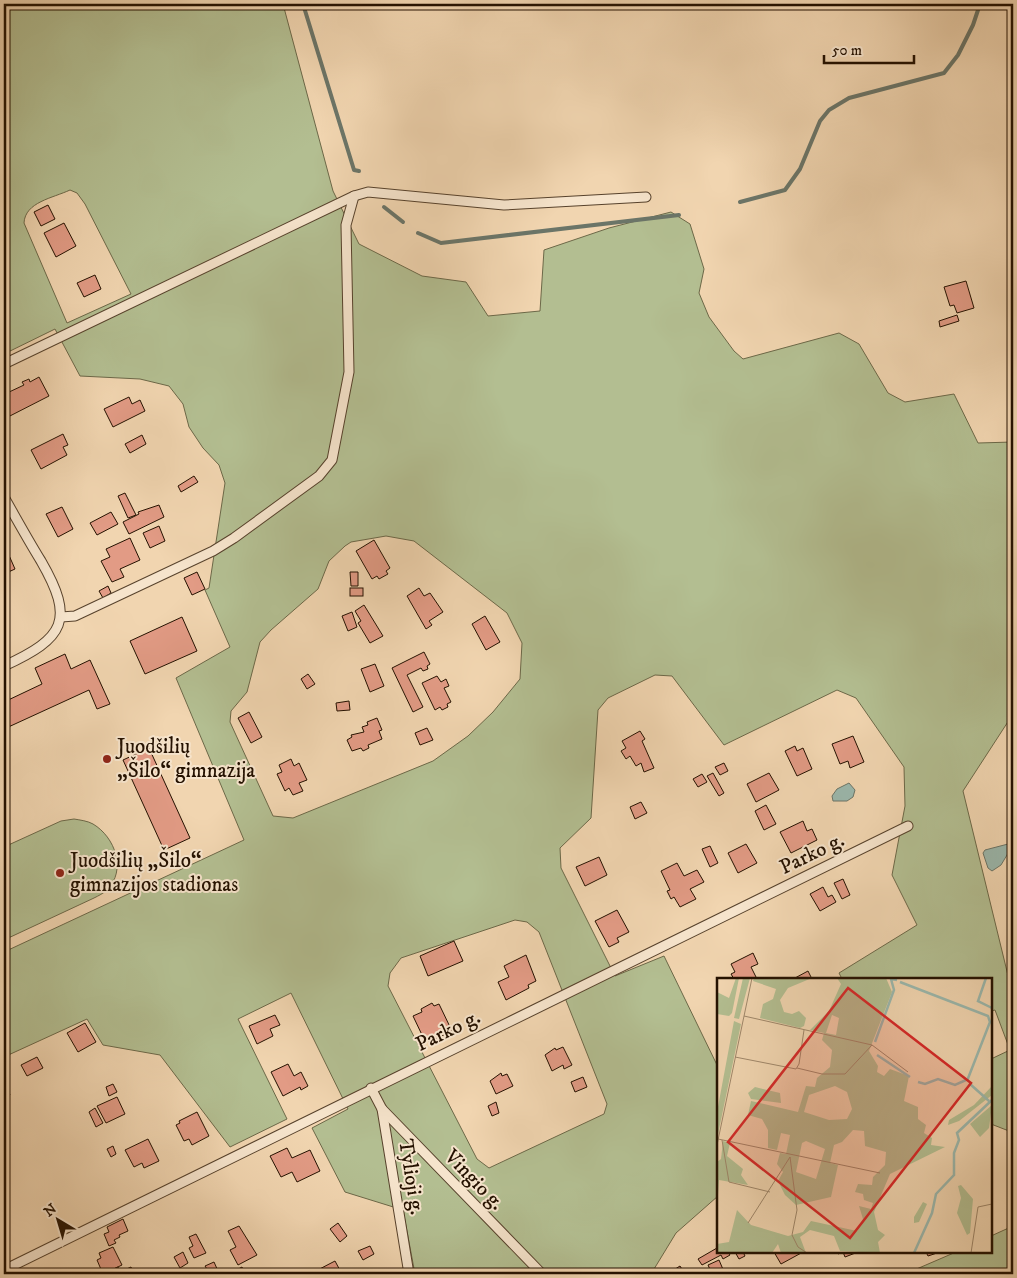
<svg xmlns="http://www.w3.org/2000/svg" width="1017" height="1278" viewBox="0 0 1017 1278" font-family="'IM FELL DW Pica',serif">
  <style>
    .green { fill: #b3be91; stroke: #6c6848; fill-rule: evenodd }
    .water { fill: #9bb8ad; stroke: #6b7568 }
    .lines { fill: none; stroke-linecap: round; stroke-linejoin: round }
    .stream { stroke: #6b7568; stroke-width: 4 }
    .building { fill: #e29b85; stroke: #241100 }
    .minor-casing { stroke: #57422c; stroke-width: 11 }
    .minor { stroke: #f6e4cc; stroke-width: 9 }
    .poi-dot { fill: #8f2418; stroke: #f6e4cc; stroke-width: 2 }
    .labels { text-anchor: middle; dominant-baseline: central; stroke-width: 4; stroke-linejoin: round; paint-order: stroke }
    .poi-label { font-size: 21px; fill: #241100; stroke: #f6e4cc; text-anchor: start }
    .street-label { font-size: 21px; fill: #241100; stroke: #f6e4cc }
    .inset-river { fill: none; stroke: #9bb8ad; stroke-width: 2.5 }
    .inset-road { fill: none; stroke: #9f876a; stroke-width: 1 }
    .view { fill: #d62828; fill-opacity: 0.15; stroke: #d62828; stroke-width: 2.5 }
    .inset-edge { fill: none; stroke: #241100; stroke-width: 2.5 }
  </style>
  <rect width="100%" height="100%" fill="#f1d5b0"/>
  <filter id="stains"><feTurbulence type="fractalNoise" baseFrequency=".004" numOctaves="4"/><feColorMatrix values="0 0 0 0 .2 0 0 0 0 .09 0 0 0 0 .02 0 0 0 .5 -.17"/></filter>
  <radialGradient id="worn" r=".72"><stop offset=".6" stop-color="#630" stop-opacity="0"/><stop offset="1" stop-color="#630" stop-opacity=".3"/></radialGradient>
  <!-- green -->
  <g class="green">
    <path d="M4,4H283L333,191L359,244L422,276L466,282L488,316L540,311L544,250L609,228L671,212L690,224L704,269L699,293L709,317L734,351L743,359L839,333L859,344L888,393L905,402L954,394L978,443L1013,442V714L963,791L1013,996V1154L1009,1131L991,1124V1059L1010,1050L995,1010L991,1011V979H842L839,973L917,925L892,875L905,806L904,767L856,698L837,690L724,745L672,676L655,675L608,698L598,710L591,818L560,848L561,868L615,976L664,956L718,1067V1196L676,1233L651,1274H415L403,1210L345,1192L312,1128L348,1109L291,993L238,1019L287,1119L230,1147L160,1055L103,1045L87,1019L4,1057V952L244,840L176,678L230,647L205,590L209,588L225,483L219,465L203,448L189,427L183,404L169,386L140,379L80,376L55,329L4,354ZM70,190L77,193L85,204L131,294L67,323L24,223C25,202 53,198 70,190ZM386,536L414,541L507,613L522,643L520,679L493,712L468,736L433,761L293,818L273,816L230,722L231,711L247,692L260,642L271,630L318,589L329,561L345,546L351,542ZM515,920L527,922L539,932L607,1104L604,1114L489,1168L477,1159L388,986L390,973L401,958Z"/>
    <path d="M74,819C80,820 88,821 93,824C115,837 127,870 107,890C104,893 98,896 94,898L4,940V847L61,821Z"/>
    <polygon points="1013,1226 1013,1274 905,1274 956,1252 991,1252 991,1236"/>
  </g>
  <!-- water -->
  <g class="water">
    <polygon points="849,783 855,790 853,797 847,801 833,801 832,796 837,789"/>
    <polygon points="1008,844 1010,850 1001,865 992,871 988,868 983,853 985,850"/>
  </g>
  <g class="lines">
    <!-- stream -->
    <g class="stream">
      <polyline points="303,4 354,170 359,171"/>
      <polyline points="740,202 785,190 800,169 820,121 829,110 849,98 944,73 958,55 973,25 980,4"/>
      <polyline points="384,207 403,222"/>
      <polyline points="418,233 441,243 679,215"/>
    </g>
  </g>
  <!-- building -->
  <g class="building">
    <polygon points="48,205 55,219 41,226 34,212"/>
    <polygon points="64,223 76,246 56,257 44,233"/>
    <polygon points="95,275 101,289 84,297 77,283"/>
    <polygon points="966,281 974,308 957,313 954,305 950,306 944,287"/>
    <polygon points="957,315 959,321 940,327 939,321"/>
    <polygon points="39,377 49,396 4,419 4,391 7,393 24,385 22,382 29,379 30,382"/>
    <polygon points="129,397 132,404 140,400 145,411 113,427 104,409"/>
    <polygon points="63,434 68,445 63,447 67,455 41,469 31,450"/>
    <polygon points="142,435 146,444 130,453 125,444"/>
    <polygon points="194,476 198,482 181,492 178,486"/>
    <polygon points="125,493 136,515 128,518 118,496"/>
    <polygon points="159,505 164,517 129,534 123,522 139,514 138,512"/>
    <polygon points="62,507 73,529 58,537 46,514"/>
    <polygon points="111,512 118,524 97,535 90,523"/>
    <polygon points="159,526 165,541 150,548 143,533"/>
    <polygon points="130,538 140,560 120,569 124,577 112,582 101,561 110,557 106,549"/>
    <polygon points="374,540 390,568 386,571 388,574 379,579 377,576 372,579 356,551"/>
    <polygon points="4,544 15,569 4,574"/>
    <polygon points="197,572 205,589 192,595 184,578"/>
    <polygon points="350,572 358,572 358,586 351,586"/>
    <polygon points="108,586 111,593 103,598 99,591"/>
    <rect x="350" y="588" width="13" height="8"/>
    <polygon points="419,588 424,596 430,593 443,612 429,621 432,625 426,629 407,596"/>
    <polygon points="364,605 383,636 370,643 358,623 361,621 355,611"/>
    <polygon points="352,612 357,627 348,631 342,616"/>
    <polygon points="485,616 500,642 486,650 472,624"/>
    <polygon points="182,617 197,651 145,674 130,641"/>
    <polygon points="424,652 430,664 427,666 428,669 423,671 421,668 407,675 423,707 413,712 392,668"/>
    <polygon points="65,654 71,669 90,660 110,704 97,709 89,690 4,729 4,702 42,684 35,668"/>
    <polygon points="375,664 384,686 370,692 361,669"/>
    <polygon points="308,674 315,684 307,689 301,679"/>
    <polygon points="437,676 441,682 446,679 449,686 444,688 451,702 447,704 448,707 442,710 440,707 435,710 422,683"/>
    <polygon points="349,701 350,710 337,711 336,703"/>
    <polygon points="249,712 262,737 251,743 238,718"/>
    <polygon points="377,718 382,730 379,731 382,739 368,745 369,748 363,751 361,748 352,751 347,740 352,737 351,735 364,732 362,727 368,725 367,722"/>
    <polygon points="427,728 433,740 420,745 415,733"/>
    <polygon points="640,731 645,739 642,741 654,768 644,772 641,763 636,766 630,756 626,759 621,751 626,748 622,741"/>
    <polygon points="853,736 864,762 850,768 848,761 840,764 832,744"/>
    <polygon points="795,746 797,751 803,748 812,769 797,776 785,751"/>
    <polygon points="149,748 190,838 164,850 123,760"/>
    <polygon points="291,759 294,766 299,763 307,780 299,783 303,791 293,795 289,788 285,791 277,774 282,772 279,765"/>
    <polygon points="724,763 728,771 720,775 715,767"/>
    <polygon points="713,773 724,793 719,796 707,776"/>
    <polygon points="769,773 779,790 756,802 747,784"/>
    <polygon points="702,774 707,782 698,787 693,779"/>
    <polygon points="641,802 647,813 635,819 630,807"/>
    <polygon points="766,805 776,824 764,830 755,811"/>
    <polygon points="803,821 807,831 812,829 817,840 791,853 780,832"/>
    <polygon points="746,844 757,863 738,873 728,853"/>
    <polygon points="710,846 718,863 710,867 702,849"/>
    <polygon points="599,857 607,875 585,886 576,867"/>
    <polygon points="677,863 684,876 697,870 704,882 690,889 696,899 680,907 674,897 671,899 667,891 670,890 661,871"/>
    <polygon points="843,879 850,895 842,899 834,883"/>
    <polygon points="823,887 828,897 832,895 836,902 820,911 810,894"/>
    <polygon points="617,910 629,932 617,938 619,942 609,947 595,921"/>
    <polygon points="454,941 463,961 428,976 420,956"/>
    <polygon points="753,953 758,964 751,967 757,979 734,979 731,974 735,972 731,964"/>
    <polygon points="526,955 536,981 528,985 529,988 506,1000 498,982 509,977 504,966"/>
    <polygon points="808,971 812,979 795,979 795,978"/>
    <polygon points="432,1003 434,1006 439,1004 452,1031 429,1042 426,1035 423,1037 413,1016 422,1012 421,1009"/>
    <polygon points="275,1015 280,1025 270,1029 273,1036 257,1044 249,1026"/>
    <polygon points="85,1023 96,1042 78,1052 67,1033"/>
    <polygon points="563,1047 572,1065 564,1069 563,1065 552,1071 545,1055 555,1048 556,1050"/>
    <polygon points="37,1057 43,1068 27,1076 21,1065"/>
    <polygon points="288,1064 294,1076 301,1072 308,1086 301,1090 300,1087 283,1096 271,1072"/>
    <polygon points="501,1073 502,1076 507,1074 513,1086 496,1094 490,1081"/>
    <polygon points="583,1077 587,1087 575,1092 571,1082"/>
    <polygon points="4,1083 10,1095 4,1098"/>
    <polygon points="113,1084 117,1092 109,1096 106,1087"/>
    <polygon points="117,1097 125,1114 106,1123 97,1106"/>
    <polygon points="496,1102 499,1113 492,1116 488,1106"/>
    <polygon points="95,1108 103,1123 96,1127 89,1112"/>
    <polygon points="197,1112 209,1136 192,1145 189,1139 184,1141 176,1125 180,1123 179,1121"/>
    <polygon points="148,1139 159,1161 144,1168 142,1163 134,1167 125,1150"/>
    <polygon points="113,1146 116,1154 111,1157 107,1149"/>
    <polygon points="287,1148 292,1158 310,1150 320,1171 297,1182 292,1172 281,1177 270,1156"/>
    <polygon points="123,1219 128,1231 119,1235 120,1237 114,1240 116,1243 109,1246 104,1234 109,1232 107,1227"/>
    <polygon points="338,1223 347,1236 340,1242 330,1229"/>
    <polygon points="239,1226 257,1255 238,1265 230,1250 236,1247 228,1231"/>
    <polygon points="196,1234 206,1253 194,1258 189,1248 193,1246 189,1237"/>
    <polygon points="370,1246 374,1254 363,1260 358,1251"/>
    <polygon points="113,1247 122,1265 103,1274 97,1260 101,1258 99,1253"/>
    <polygon points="717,1248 718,1252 728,1252 730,1255 723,1259 721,1255 702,1265 698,1259"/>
    <polygon points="183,1252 188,1263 180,1268 174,1257"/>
    <polygon points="735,1252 743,1252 745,1256 739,1259"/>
    <polygon points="774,1252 803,1252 781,1264"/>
    <polygon points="837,1252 858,1252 845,1257 843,1252 838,1254"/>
    <polygon points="926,1252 940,1252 928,1256"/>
    <polygon points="719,1260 725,1274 712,1274 708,1265"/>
    <polygon points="335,1261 342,1274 310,1274"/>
    <polygon points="214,1262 218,1271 210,1274 205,1266"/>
    <polygon points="680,1266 685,1274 674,1274 672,1271"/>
    <polygon points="118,1267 120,1272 131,1267 134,1274 103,1274"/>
    <polygon points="242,1267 245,1274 229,1274"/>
    <polygon points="298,1269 301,1274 287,1274"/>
  </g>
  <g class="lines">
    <!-- minor casing -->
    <g class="minor-casing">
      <g id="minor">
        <polyline points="4,364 354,196 368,192 504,205 646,197"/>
        <path d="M4,497C16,518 28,540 41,561C75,620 65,638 4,666"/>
        <polyline points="61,617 75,616 213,551 234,538 319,476 332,460 349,372 346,225 354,196"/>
        <polyline points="371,1088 382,1109 409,1274"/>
        <polyline points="382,1109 542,1274"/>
        <polyline points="4,1270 908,826"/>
      </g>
    </g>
    <!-- minor -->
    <use href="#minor" class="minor"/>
  </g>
  <!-- markers -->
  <g class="poi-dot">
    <circle cx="107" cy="759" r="5"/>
    <circle cx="60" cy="873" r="5"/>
  </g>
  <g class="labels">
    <!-- poi labels -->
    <g class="poi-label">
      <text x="117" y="747">Juodšilių<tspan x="117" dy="24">„Šilo“ gimnazija</tspan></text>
      <text x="70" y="861">Juodšilių „Šilo“<tspan x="70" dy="24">gimnazijos stadionas</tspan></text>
    </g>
    <!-- street labels -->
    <g class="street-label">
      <text transform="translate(812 854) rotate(-26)">Parko g.</text>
      <text transform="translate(448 1031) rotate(-26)">Parko g.</text>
      <text transform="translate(411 1177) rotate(81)">Tylioji g.</text>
      <text transform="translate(474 1180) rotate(46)">Vingio g.</text>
    </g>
  </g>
  <!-- overview -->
  <g transform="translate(717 978)">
    <rect width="275" height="275" fill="#f1d5b0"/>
    <path d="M19,0H22L15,35L12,38L0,36V14L12,20ZM26,0H33L22,41L17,40ZM37,0H95L71,10L63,22L67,34L75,36L82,33L89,40L87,48L83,50L43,40L46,26L56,21L59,11L36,3ZM120,0H169L175,14L152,73L161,88L160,94L167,98L173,91L192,98L187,123L201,129V141L209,147L207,155L215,160L214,167L228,169L173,196L157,234L161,252L168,257L161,264L163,275L123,273L117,258L93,252L83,259L89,275H64L61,266L55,275H0V266L12,264L20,232L34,247L71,258L86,254L94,243L140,253L146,241L142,228L154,231L156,225L147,222L146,216L138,214L141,206L155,207L156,199L168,187L169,174L148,168L147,153L136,152L125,164L117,167L113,185L121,187L114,219L79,227L68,217L61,203L66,194L60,186L63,175L69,176L73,157L64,155L60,172L51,170V152L45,141L31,137L34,123L81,134L89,108L98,109L100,100L113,89L115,72L105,62L107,55L93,52L112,33L124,6ZM115,37L122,40L119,57L109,55ZM118,108L130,114L135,131L130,141L112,142L87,134L92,117ZM89,163L108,171L99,201L79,194L85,165ZM17,43L24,46L0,161V134ZM275,108V117L242,143L231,147L232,142L257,127ZM38,109L63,115L64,125L34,121L31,115ZM275,127L272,150L263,159L253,146ZM6,163L13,165L10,178L26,191L24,197L31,207L2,202L0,231V184L4,181ZM244,207L256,221L253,255L250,257L240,235L244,220L241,208ZM206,224L210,226L202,244L197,245V239Z" fill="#b3be91" fill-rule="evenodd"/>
    <path class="inset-river" d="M269,0L261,23L275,30M183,4L271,38L273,44L250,103M158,64L177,12L174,1L180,2M160,77L193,99M201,104L208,106L221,101L238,107L249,102M253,106L272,123M197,275L215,235L219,216L237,197V175L242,162L240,155L275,122"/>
    <path class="inset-road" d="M27,38L155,67L191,94M18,79L79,91L82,86L87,52M80,90L105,96H128L155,67M1,161L163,195M5,162L12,204L53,214M0,167L35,0M73,179L80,232L75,257L81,269L90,275M31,245L73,179M254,275L261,229L275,226"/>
    <path class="view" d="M131,10L254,105L133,260L11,164Z"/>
    <rect width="275" height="275" class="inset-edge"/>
  </g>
  <!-- margin -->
  <rect width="1017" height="1278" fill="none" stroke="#f1d5b0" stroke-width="20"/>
  <rect x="5" y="5" width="1007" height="1268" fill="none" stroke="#241100" stroke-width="2.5"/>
  <rect x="10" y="10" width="997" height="1258" fill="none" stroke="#241100"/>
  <!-- north arrow -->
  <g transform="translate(58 1220) rotate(322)" stroke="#f6e4cc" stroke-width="4" paint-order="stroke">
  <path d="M0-4L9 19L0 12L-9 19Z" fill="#241100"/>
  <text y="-8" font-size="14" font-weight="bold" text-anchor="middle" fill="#241100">N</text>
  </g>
  <!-- scale -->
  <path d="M824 55v8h90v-8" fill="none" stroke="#241100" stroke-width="2.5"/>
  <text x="832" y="55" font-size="15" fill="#241100" stroke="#f6e4cc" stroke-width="4" paint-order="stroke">50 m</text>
  <rect width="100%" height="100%" filter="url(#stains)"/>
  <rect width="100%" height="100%" fill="url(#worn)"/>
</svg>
